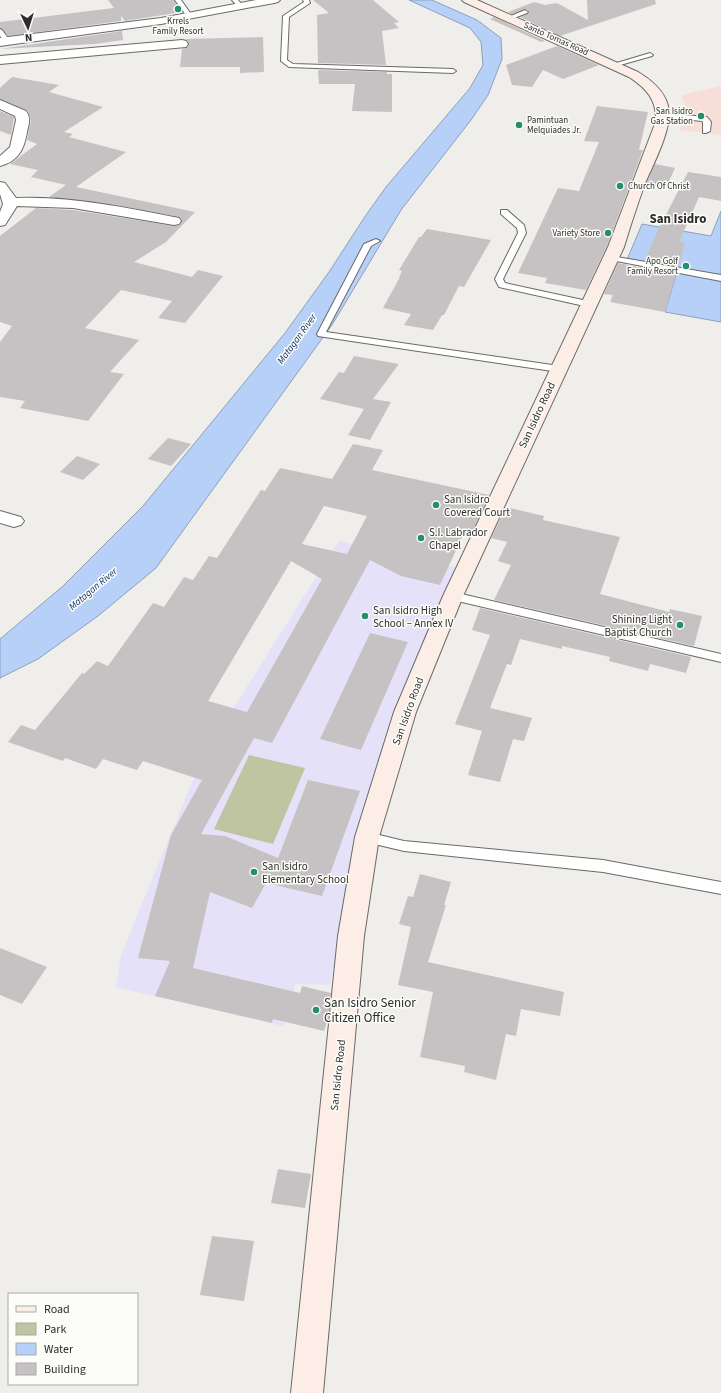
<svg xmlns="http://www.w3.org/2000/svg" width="721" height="1393" viewBox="0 0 721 1393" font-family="'Source Sans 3',sans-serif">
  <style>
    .commercial { fill: #f8ded8 }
    .education { fill: #e4e1f8 }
    .green { fill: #bfc4a1 }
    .water { fill: #b7d0f8; stroke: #8e9fbb }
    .building { fill: #c6c2c4; fill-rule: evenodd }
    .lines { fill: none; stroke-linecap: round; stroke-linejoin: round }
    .lane-casing { stroke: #6a6966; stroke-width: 2 }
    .street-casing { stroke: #6a6966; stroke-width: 2 }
    .secondary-casing { stroke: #6a6966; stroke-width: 2 }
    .lane { fill: #fff; fill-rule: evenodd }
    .street { fill: #fff; fill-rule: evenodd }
    .secondary { fill: #fceee7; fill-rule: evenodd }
    .poi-dot { fill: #268e6b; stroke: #fcfcf9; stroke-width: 1.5 }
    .labels { text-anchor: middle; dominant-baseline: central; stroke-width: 3; stroke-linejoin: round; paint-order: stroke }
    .far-poi-label { font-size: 9px; fill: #2d2d2c; stroke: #fcfcf9; text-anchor: end }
    .far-street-label { font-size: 9px; fill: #2d2d2c; stroke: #fcfcf9 }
    .far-water-label { font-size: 10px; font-style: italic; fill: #092f68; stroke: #fcfcf9 }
    .street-label { font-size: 11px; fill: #2d2d2c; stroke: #fcfcf9 }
    .poi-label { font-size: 11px; fill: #2d2d2c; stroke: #fcfcf9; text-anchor: start }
    .far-district-label { font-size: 13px; font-weight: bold; fill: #2d2d2c; stroke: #fcfcf9 }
    .near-poi-label { font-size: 13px; fill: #2d2d2c; stroke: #fcfcf9; text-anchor: start }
  </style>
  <rect width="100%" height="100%" fill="#efeeeb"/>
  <!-- commercial -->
  <polygon class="commercial" points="721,86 721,135 680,130 686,111 682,95"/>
  <!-- education -->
  <polygon class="education" points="339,541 458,568 345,911 330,985 295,984 283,1026 116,987 121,955 203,756"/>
  <!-- green -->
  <polygon class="green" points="249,755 305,768 273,844 214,829"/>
  <!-- water -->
  <g class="water">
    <polygon points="409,0 432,0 477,20 501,38 502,59 488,95 471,120 401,210 332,325 156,568 98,616 38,659 0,678 0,639 63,586 143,506 285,333 329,272 366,215 386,187 470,88 483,65 481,42 470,28"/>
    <polygon points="721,211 721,322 665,312 677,271 626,262 642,224 711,236"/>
  </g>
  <!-- building -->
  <g class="building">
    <polygon points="108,0 174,0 182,12 125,21 121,16 121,21 8,36 0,28 0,22 114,8"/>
    <polygon points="313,0 373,0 399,22 394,23 399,28 382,31 386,65 318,63 317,15 329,13"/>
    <polygon points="587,0 655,0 656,4 560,36 520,17 529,13 529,11 526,9 512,14 508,12 534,2 545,5 557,3 588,20"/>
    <polygon points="494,17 545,41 541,42 490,19"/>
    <polygon points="122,31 123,40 95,44 0,49"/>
    <polygon points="263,37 264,72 240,73 240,67 180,67 182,49 186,48 189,45 187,40 184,39"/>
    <polygon points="557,46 599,65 563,79 543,70 532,87 512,85 506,65"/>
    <polygon points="318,70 387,72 387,74 392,74 392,112 352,111 355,84 319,84"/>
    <polygon points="12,77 59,85 49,92 103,107 64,132 73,134 69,137 126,152 76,187 195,212 166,242 134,262 192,277 198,270 223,276 185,323 158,318 172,301 121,290 85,328 139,340 110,372 124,374 88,421 20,408 25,401 0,397 0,342 12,326 0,322 0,236 36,208 73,210 174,226 180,225 182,220 179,217 116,205 49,197 66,185 31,177 38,170 10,164 37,144 27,140 31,121 27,110 0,99 0,88"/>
    <polygon points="597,106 648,112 639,150 643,150 607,246 586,290 545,283 547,278 518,273 558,188 579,191 599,142 584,141"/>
    <polygon points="0,111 14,117 11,135 0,131"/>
    <polygon points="655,164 675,168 666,188 646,185"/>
    <polygon points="688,172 721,177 721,201 699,197 679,242 685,243 679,266 645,260 656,234"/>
    <polygon points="427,229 491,240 464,287 459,286 444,315 442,315 433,330 404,325 411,314 383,308 400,277 399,277 402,271 399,270 419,237 421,237"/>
    <polygon points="618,263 676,274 665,312 610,302 613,295 604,294"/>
    <polygon points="354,356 399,364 373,399 391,402 370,440 348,435 364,409 320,399 339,372 344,373"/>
    <polygon points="168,438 191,444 171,466 148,459"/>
    <path d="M353,444L383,450L372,470L489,495L471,534L464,533L440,585L401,576L370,560L272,743L254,738L201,834L225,836L278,858L308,780L360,791L322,896L266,883L252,908L210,892L193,968L300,993L302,986L331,993L328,1019L324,1031L273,1019L272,1023L155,996L170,961L138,958L171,835L202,780L143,761L137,770L103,759L96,769L65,758L63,761L8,742L21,725L35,730L82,673L84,674L97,661L108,666L153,603L164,607L184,577L193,580L209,556L217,558L261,490L265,491L280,468L332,479ZM324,506L367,516L347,554L302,544ZM291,561L322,579L247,712L208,701Z"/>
    <polygon points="77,456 100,464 83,480 60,472"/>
    <polygon points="506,507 544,516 543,520 620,537 600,594 669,612 670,609 702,616 694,646 494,600 511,565 498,561 507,542 491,538"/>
    <polygon points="480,608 691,657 686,673 650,664 648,671 609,661 610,657 562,646 562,649 520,639 511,665 507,664 490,708 532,718 524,741 513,739 500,782 468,775 482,731 455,724 490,635 472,630"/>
    <polygon points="370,633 408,642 361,750 320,739"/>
    <polygon points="420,874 451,882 444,905 446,905 428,962 564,992 560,1016 521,1009 516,1036 506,1034 496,1080 464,1072 465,1066 420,1057 433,992 398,985 411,927 399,924 408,896 413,897"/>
    <polygon points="0,948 47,967 22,1004 0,995"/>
    <polygon points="278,1169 311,1174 305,1208 271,1203"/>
    <polygon points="212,1236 254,1241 244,1301 200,1295"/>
  </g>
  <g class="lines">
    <!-- lane casing -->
    <g class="lane-casing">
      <g id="lane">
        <polygon points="175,0 181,0 193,17 192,18 188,18"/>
        <polygon points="232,0 238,0 244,7 239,8"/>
        <polygon points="303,0 309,0 310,3 289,17 287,60 293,64 453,69 456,71 453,73 289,67 281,61 283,16 304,2"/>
        <polygon points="525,10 528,12 527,13 509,20 506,18"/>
        <polygon points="0,29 2,30 10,41 9,42 5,42 0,36"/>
        <polygon points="650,53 653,55 652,56 613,67 610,65"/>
        <polygon points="661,113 707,117 711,122 710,131 706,133 703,133 703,122 702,121 664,117 661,117"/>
        <polygon points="501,210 507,210 524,225 526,233 503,279 505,283 592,302 593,304 592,306 589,307 499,287 495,279 518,233 517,228 501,214"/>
        <polygon points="376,239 380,241 371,246 326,332 559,366 564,369 562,371 559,372 318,336 317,334 364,244"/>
        <polygon points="608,256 611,256 721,275 721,281 611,260 608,260 607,258"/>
        <polygon points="453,592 721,654 721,662 449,599 447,596 449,593"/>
        <polygon points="367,832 404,841 603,860 721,882 721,894 603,872 404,851 362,841 360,837 362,833"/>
      </g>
    </g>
    <!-- street casing -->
    <g class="street-casing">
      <g id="street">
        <polygon points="256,0 280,0 278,2 274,3 161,24 0,46 0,38 161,18"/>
        <polygon points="182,40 186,41 188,44 186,47 0,64 0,56"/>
        <path d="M0,100L26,111C31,118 29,124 27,132C24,149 19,161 0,166V156L10,147L16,120L15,116L0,109Z"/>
        <path d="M0,182L5,183L16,198C70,196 122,207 174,217L179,218L181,221L179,224L174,225L73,208L17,206L5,225L0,226V212L3,204L0,194Z"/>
        <polygon points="0,511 21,517 24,521 21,525 14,527 0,523"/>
      </g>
    </g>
    <!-- secondary casing -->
    <g class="secondary-casing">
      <path id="secondary" d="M462,0H477L638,72C653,81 667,93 669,111C671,131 652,167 644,186C637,206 630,227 624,247L463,596L416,712L379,837L364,936L323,1393H291L338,936L355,837L394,712L443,596L608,247L656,121C657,100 646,88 629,77L464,2Z"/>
    </g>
    <!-- lane -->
    <use href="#lane" class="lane"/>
    <!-- street -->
    <use href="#street" class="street"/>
    <!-- secondary -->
    <use href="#secondary" class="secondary"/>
  </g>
  <!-- markers -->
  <g class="poi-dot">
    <circle cx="178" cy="9" r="4"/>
    <circle cx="701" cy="116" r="4"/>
    <circle cx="519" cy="125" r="4"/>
    <circle cx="620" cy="186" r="4"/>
    <circle cx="608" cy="233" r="4"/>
    <circle cx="686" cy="266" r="4"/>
    <circle cx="436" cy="505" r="4"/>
    <circle cx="421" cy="538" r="4"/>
    <circle cx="365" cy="616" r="4"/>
    <circle cx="680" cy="625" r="4"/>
    <circle cx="254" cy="872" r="4"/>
    <circle cx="316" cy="1010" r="4"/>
  </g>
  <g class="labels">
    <!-- far-poi labels -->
    <g class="far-poi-label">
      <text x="178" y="21" text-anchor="middle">Krrels<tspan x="178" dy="10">Family Resort</tspan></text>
      <text x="693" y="111">San Isidro<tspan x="693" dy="10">Gas Station</tspan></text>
      <text x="527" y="120" text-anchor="start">Pamintuan<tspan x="527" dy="10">Melquiades Jr.</tspan></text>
      <text x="628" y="186" text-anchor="start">Church Of Christ</text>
      <text x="600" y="233">Variety Store</text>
      <text x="678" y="261">Apo Golf<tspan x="678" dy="10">Family Resort</tspan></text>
    </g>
    <!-- far-street labels -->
    <g class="far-street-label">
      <text transform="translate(556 39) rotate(24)">Santo Tomas Road</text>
    </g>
    <!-- far-water labels -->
    <g class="far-water-label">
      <text transform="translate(297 339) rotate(-54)">Matagan River</text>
      <text transform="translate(93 589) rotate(-40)">Matagan River</text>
    </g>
    <!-- street labels -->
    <g class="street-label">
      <text transform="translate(537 415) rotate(-65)">San Isidro Road</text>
      <text transform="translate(408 711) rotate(-70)">San Isidro Road</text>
      <text transform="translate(338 1075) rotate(-84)">San Isidro Road</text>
    </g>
    <!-- poi labels -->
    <g class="poi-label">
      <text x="444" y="499">San Isidro<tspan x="444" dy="13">Covered Court</tspan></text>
      <text x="429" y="532">S.I. Labrador<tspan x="429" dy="13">Chapel</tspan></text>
      <text x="373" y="610">San Isidro High<tspan x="373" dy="13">School – Annex IV</tspan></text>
      <text x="672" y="619" text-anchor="end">Shining Light<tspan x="672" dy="13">Baptist Church</tspan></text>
      <text x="262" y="866">San Isidro<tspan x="262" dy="13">Elementary School</tspan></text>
    </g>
    <!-- far-district labels -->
    <g class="far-district-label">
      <text x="678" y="219">San Isidro</text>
    </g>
    <!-- near-poi labels -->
    <g class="near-poi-label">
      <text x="324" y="1003">San Isidro Senior<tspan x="324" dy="15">Citizen Office</tspan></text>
    </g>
  </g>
  <!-- legend -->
  <rect x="8" y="1293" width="130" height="92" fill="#fcfcf9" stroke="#a9a9a7"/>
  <rect x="16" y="1306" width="20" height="6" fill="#fceee7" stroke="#a9a9a7"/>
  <text x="44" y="1313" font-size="12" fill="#2d2d2c">Road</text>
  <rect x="16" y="1323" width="20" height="12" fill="#bfc4a1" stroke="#a9a9a7"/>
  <text x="44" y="1333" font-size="12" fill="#2d2d2c">Park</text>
  <rect x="16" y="1343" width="20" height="12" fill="#b7d0f8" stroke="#a9a9a7"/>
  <text x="44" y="1353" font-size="12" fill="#2d2d2c">Water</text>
  <rect x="16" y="1363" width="20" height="12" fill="#c6c2c4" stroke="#a9a9a7"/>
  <text x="44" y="1373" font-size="12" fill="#2d2d2c">Building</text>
  <!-- north arrow -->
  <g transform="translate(28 28) rotate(176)" stroke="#fcfcf9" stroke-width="3" paint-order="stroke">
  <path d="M0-3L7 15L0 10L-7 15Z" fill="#2d2d2c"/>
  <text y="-6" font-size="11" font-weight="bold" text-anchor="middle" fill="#2d2d2c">N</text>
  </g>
</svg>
